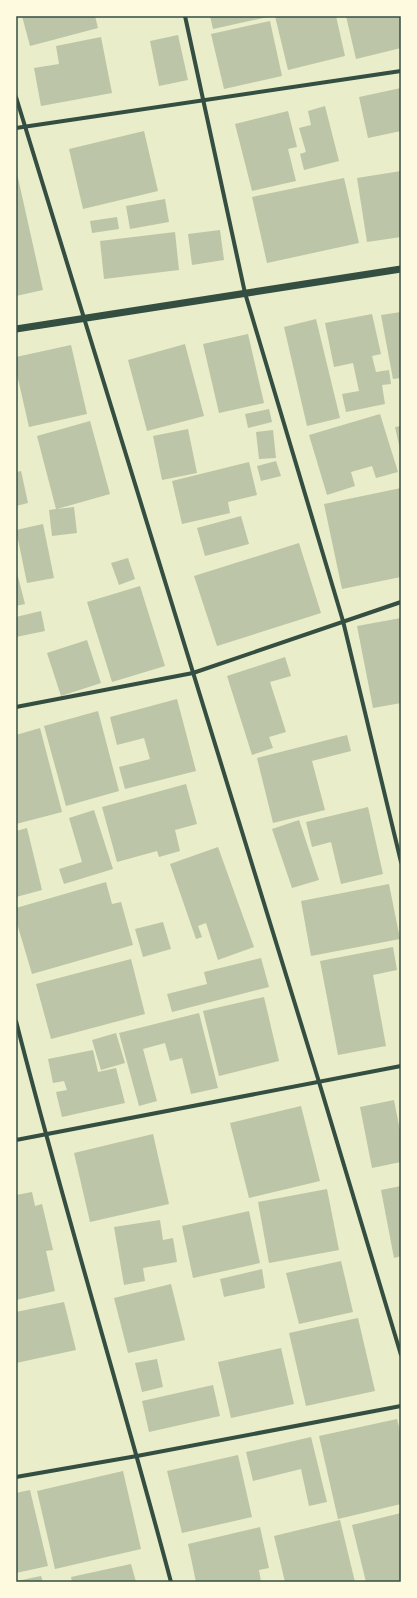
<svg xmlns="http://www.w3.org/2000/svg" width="417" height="1598" viewBox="0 0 417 1598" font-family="'Playfair Display',serif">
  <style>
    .building { fill: #bcc5a7 }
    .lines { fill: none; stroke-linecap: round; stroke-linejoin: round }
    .minor { stroke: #344e41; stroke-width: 4 }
    .tertiary { stroke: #344e41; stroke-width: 7 }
    .neatline { fill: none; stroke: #344e41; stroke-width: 1.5 }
  </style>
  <rect width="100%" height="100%" fill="#e9edc9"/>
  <!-- building -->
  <g class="building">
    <polygon points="22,16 95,16 98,28 30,46"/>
    <polygon points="210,16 268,16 268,17 213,29"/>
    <polygon points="275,16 336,16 345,56 288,70"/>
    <polygon points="346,16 401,16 401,48 356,59"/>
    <polygon points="270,21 282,76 224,89 211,34"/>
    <polygon points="178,35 188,80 159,86 150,41"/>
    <polygon points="101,37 112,93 41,106 34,68 59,64 56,46"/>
    <polygon points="401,88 401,131 368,138 359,97"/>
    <polygon points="325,106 339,161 304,170 300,154 306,152 299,128 311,125 308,111"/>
    <polygon points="288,111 297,147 288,149 296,181 252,191 235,124"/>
    <polygon points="144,131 158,191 83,209 69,149"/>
    <polygon points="16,169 43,290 16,296"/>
    <polygon points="401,171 401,237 367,242 357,178"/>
    <polygon points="344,178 359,243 267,263 252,197"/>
    <polygon points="165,199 169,222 130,229 126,206"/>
    <polygon points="117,217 119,229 92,233 90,221"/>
    <polygon points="220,230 224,260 192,265 188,234"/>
    <polygon points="175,232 179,270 104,279 100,241"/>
    <polygon points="401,312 401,378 393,379 381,315"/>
    <polygon points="372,314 381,354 372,356 376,372 389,370 391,384 382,385 385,404 346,412 342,394 359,391 353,363 334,367 325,323"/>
    <polygon points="316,319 340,418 307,426 284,327"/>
    <polygon points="248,334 264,403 219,413 203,344"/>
    <polygon points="185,344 204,416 147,431 128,360"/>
    <polygon points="71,345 87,414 29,427 16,370 16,357"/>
    <polygon points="269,409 272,422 248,428 245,414"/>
    <polygon points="380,414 398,472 376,478 372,466 351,472 355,486 327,495 309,435"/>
    <polygon points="90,421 110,494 57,509 74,507 77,533 52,536 49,510 56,509 37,436"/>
    <polygon points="401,426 401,449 400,449 395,427"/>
    <polygon points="188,429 197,473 162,480 153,436"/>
    <polygon points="273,430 276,458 259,459 256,432"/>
    <polygon points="276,461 281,476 261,481 257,466"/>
    <polygon points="249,462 257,495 228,502 230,513 182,524 172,481"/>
    <polygon points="21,471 28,503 16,506 16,472"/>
    <polygon points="401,488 401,577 342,589 324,504"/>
    <polygon points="241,516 249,544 205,556 197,528"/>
    <polygon points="43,524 54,578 27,583 16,530"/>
    <polygon points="299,543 321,613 217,646 194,576"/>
    <polygon points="128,558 135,579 119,585 111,563"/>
    <polygon points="16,569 25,604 16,606"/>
    <polygon points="140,586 165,666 112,682 87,602"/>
    <polygon points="41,611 45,631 16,637 16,617"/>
    <polygon points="401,618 401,703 373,708 357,626"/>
    <polygon points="87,640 101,683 61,696 47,653"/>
    <polygon points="285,657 291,676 270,682 286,732 269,737 273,748 252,755 227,676"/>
    <polygon points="177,699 196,771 125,789 119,767 150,759 144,738 117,745 110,717"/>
    <polygon points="98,711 119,791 66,806 44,726"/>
    <polygon points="40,728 62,812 16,824 16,735"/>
    <polygon points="347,735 351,751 312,761 325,810 273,823 257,758"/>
    <polygon points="186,784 197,824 175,830 180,851 159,857 157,851 117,862 102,807"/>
    <polygon points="368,807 383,874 341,884 331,842 312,847 306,822"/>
    <polygon points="94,810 113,869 64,884 59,869 82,862 69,818"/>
    <polygon points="299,820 319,880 292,888 272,829"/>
    <polygon points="27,828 42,890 16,897 16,831"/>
    <polygon points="218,847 254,947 218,960 206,923 198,926 202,937 196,939 170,864"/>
    <polygon points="106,882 112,904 121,902 133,945 32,974 16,920 16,908"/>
    <polygon points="389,884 400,939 311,956 301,901"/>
    <polygon points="163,922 171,949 143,957 135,929"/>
    <polygon points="393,947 397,970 373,975 386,1046 338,1055 320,961"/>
    <polygon points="261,958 269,987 172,1012 167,994 207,984 204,972"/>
    <polygon points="131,959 145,1014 51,1039 36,984"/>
    <polygon points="264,997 279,1061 219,1076 203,1011"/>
    <polygon points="199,1013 218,1088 191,1094 182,1058 170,1061 165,1043 143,1049 157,1101 139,1106 119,1033"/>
    <polygon points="116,1033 125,1063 101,1070 92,1040"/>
    <polygon points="93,1050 98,1072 116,1068 125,1103 62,1117 56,1092 67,1090 64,1081 53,1083 48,1059"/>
    <polygon points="394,1100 401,1136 401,1162 372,1168 360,1107"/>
    <polygon points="301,1106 320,1181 249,1198 230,1123"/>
    <polygon points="153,1134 169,1204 90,1222 74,1153"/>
    <polygon points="401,1186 401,1256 394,1258 381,1190"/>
    <polygon points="327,1189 339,1250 269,1263 258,1202"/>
    <polygon points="32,1192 35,1206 42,1204 53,1250 46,1251 55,1291 16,1300 16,1195"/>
    <polygon points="249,1211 260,1263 193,1278 182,1226"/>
    <polygon points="160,1220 163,1240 173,1238 177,1262 143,1268 145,1281 124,1285 114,1227"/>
    <polygon points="341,1261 353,1312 299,1324 286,1273"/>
    <polygon points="262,1269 265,1288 224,1297 220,1279"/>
    <polygon points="171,1284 185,1340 128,1353 114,1298"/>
    <polygon points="64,1302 76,1350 16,1363 16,1312"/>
    <polygon points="358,1318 375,1391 306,1406 289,1333"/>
    <polygon points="281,1348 294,1404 231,1418 218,1362"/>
    <polygon points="157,1359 163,1387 142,1392 135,1363"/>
    <polygon points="213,1385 220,1416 149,1432 142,1401"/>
    <polygon points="397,1419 401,1435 401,1504 338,1519 319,1436"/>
    <polygon points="311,1437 327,1502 309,1506 301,1469 253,1481 246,1452"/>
    <polygon points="238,1455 252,1517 182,1533 167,1471"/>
    <polygon points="123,1471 141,1549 55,1569 37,1491"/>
    <polygon points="30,1490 48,1566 16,1573 16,1493"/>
    <polygon points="401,1513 401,1582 366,1582 352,1525"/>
    <polygon points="340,1520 355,1582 285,1582 274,1536"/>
    <polygon points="260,1527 269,1568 259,1570 261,1582 196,1582 188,1544"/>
    <polygon points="131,1564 136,1582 72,1582 71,1577"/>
    <polygon points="41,1576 43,1582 17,1582 17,1581"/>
  </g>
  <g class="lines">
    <!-- minor -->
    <g class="minor">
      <polyline points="185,16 245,293 343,621 401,862"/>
      <polyline points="16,97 319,1082 401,1355"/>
      <polyline points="16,128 401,71"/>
      <polyline points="16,707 193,673 401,602"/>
      <path d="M16,1021C64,1209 121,1394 171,1582"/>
      <polyline points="16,1140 401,1066"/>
      <polyline points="16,1477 137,1456 401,1406"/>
    </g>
    <!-- tertiary -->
    <polyline class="tertiary" points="16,329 401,269"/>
  </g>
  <!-- border -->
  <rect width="417" height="1598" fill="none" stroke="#fefae0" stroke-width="34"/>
  <rect x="17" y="17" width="383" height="1564" class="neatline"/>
</svg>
